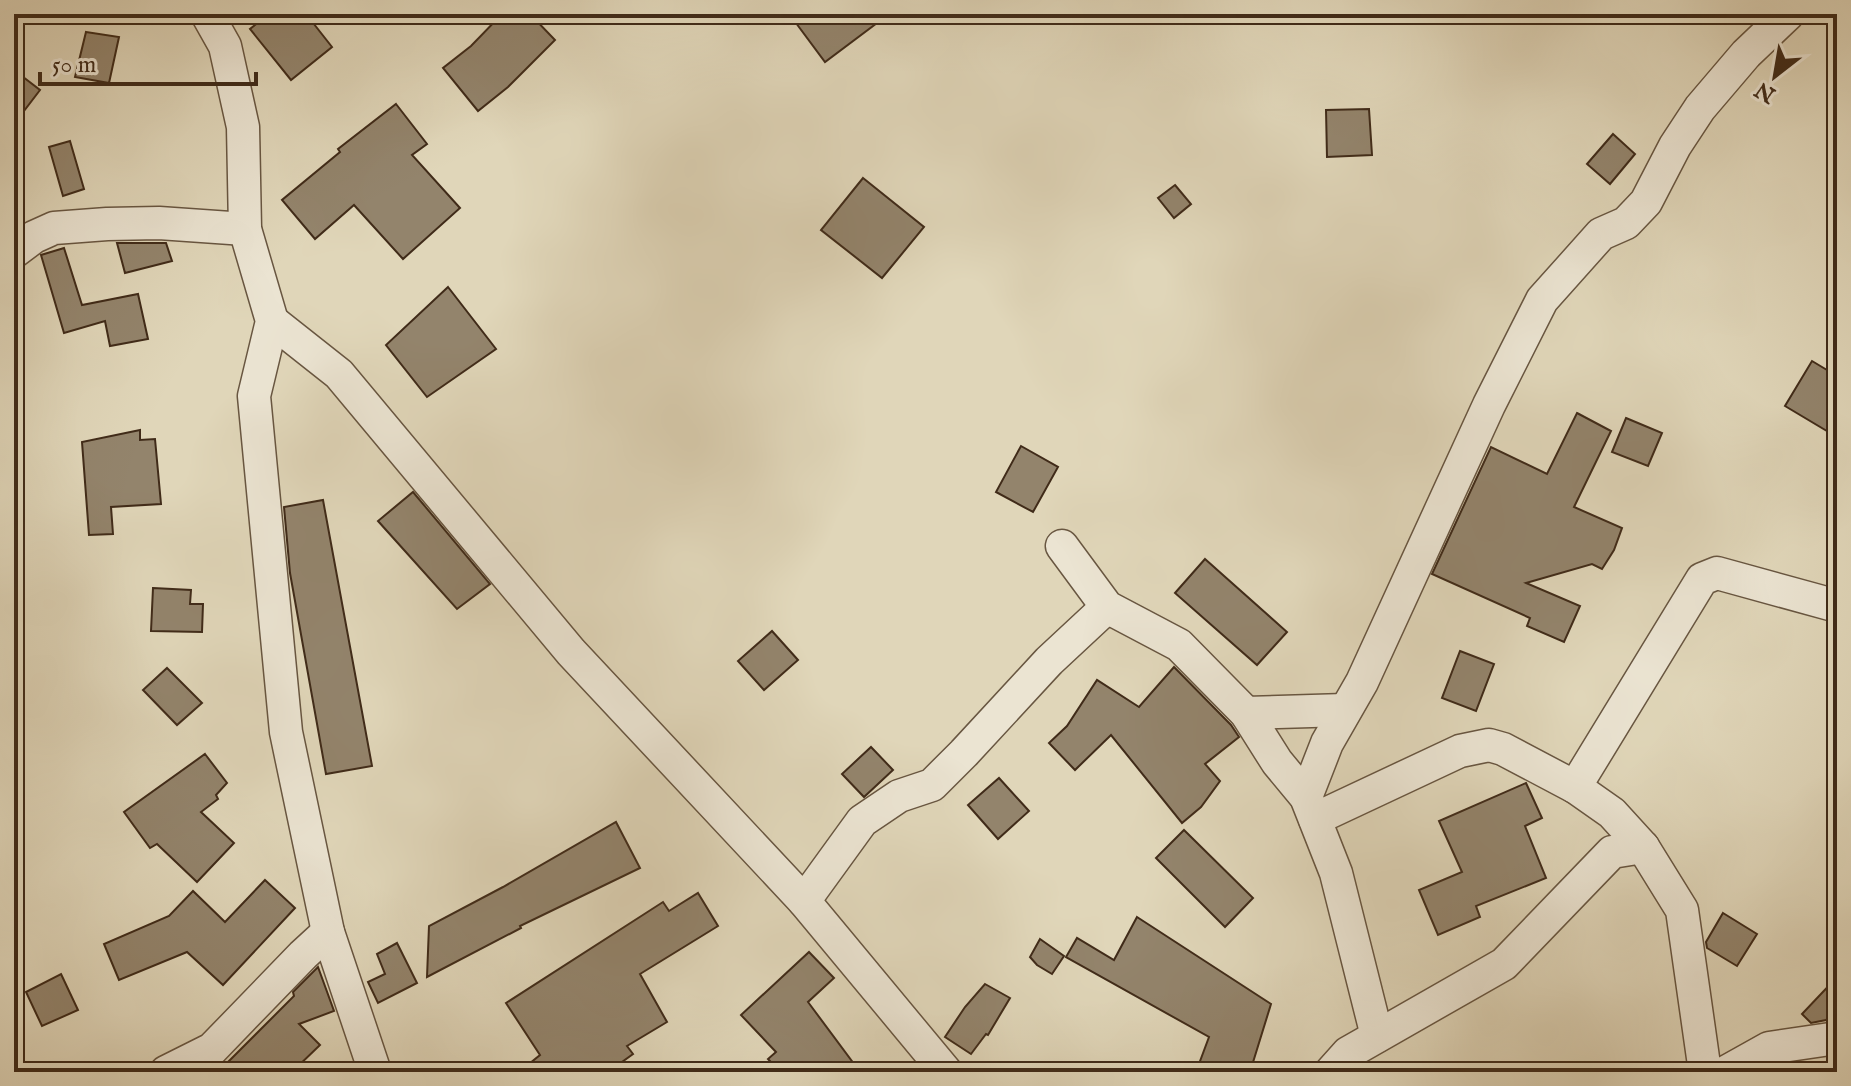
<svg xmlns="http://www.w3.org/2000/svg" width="1851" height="1086" viewBox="0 0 1851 1086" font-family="'IM FELL English',serif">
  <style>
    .building { fill: #93846c; stroke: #402b19; stroke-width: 2 }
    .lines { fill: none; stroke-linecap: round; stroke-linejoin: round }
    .street-casing { stroke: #685641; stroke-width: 35 }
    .street { stroke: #ebe4d2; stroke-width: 32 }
  </style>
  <rect width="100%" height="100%" fill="#e0d6b9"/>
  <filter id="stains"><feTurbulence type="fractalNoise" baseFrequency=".0025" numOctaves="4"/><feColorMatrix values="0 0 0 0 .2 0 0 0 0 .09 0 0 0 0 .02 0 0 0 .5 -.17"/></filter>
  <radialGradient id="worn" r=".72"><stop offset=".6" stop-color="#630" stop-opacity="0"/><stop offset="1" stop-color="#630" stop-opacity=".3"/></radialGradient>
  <!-- building -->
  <g class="building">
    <polygon points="269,14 306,14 332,47 291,80 250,29"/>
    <polygon points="502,14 530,14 555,40 508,87 478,111 443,68 471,46"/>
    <polygon points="808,14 889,14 825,62 796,23"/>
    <polygon points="86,32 119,37 109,83 75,77"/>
    <polygon points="14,70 40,90 14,124"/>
    <polygon points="396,104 427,144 412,155 460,208 403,259 354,205 315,239 282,200 340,152 338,149"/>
    <polygon points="1369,109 1372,155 1327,157 1326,110"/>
    <polygon points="1613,134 1635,154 1610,184 1587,164"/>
    <polygon points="70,141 84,189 63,196 49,147"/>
    <polygon points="863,178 924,227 882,278 821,230"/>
    <polygon points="1175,185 1191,204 1174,218 1158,198"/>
    <polygon points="117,243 166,243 172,261 125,273"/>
    <polygon points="64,248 82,305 138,294 148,339 110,346 105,321 64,333 41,255"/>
    <polygon points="448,287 496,349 427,397 386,345"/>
    <polygon points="1812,361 1837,376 1837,437 1785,406"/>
    <polygon points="1577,413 1611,431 1574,507 1622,528 1614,550 1602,569 1592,564 1526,583 1580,606 1564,642 1527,626 1530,618 1432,574 1491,447 1547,474"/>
    <polygon points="1626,418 1662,433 1648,466 1612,452"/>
    <polygon points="140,430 140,440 155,439 161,504 111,507 113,534 89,535 82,442"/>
    <polygon points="1021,446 1058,467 1033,512 996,492"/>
    <polygon points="413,492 490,584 457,609 378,521"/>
    <polygon points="323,500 372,766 326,774 290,573 284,507"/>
    <polygon points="1205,559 1287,632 1257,665 1175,593"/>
    <polygon points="153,588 191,590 190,604 203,604 202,632 151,631"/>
    <polygon points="772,631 798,660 764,690 738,661"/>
    <polygon points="1460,651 1494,664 1476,711 1442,698"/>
    <polygon points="1174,667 1231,725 1239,737 1205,764 1220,781 1201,807 1182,823 1111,735 1075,770 1049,743 1067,726 1097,680 1139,707"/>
    <polygon points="167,668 202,703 177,725 143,690"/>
    <polygon points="871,747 893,770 864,797 842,774"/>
    <polygon points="205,754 227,783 216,795 218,799 201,812 234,843 197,882 157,844 150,848 124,812"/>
    <polygon points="999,778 1029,811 998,839 968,805"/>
    <polygon points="1526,783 1542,818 1525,826 1546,878 1476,906 1480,917 1438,935 1419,890 1462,872 1439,821"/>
    <polygon points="616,822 640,868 520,926 521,928 427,977 429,926 503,887"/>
    <polygon points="1184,830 1253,898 1225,927 1156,858"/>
    <polygon points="265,880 295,908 223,985 187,952 119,980 104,944 169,916 193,891 225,922"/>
    <polygon points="698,893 718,926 640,974 667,1022 627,1046 633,1054 608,1072 519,1072 540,1055 506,1003 663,902 669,911"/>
    <polygon points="1723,913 1757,934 1737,966 1707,948 1706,942"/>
    <polygon points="1137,917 1271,1004 1250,1072 1196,1072 1209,1037 1066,957 1077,938 1114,960"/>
    <polygon points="1040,939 1064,956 1052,974 1037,965 1030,957"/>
    <polygon points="397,943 417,983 378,1003 368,982 385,974 377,954"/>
    <polygon points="809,952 834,978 808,1002 860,1072 780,1072 768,1059 776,1052 741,1015"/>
    <polygon points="318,967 334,1011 299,1024 320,1045 292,1072 218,1072 294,996 293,992"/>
    <polygon points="61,974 78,1010 42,1026 26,992"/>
    <polygon points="1837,977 1837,1009 1826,1020 1811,1023 1802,1014"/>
    <polygon points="985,984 1010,998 988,1035 986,1034 971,1054 945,1037 965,1007"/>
  </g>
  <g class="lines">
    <!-- street casing -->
    <g class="street-casing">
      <g id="street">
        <polyline points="207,14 225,46 243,127 245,229 272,321 254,396 286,732 328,932 375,1072"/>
        <polyline points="14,252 34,237 54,228 107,224 159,223 245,229"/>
        <polyline points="272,321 339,374 571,652 804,901 946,1072"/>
        <polyline points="1062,546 1107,607 1179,645 1246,713 1277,762 1306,797 1336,873 1377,1036"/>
        <polyline points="1246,713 1345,710"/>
        <polyline points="1575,787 1702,579 1717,573 1837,606"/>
        <polyline points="1306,797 1327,743 1362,682 1489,405 1542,300 1601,234 1626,223 1646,202 1675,146 1700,108 1746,54 1788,14"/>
        <polyline points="1315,819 1460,751 1489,745 1503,749 1575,787 1612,813 1643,847"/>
        <polyline points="804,901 862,821 899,796 932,785 964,753 1049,661 1107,607"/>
        <polyline points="166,1072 212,1049 303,955 328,932"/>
        <polyline points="1331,1072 1348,1053 1504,964 1612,852 1643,847 1682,910 1705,1072"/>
        <polyline points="1726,1072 1769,1048 1837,1038"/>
      </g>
    </g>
    <!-- street -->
    <use href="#street" class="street"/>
  </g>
  <!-- margin -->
  <rect width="1851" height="1086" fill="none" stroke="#e0d6b9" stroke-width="48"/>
  <rect x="16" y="16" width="1819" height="1054" fill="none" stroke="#402b19" stroke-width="4"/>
  <rect x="24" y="24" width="1803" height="1038" fill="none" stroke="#402b19" stroke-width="2"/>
  <!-- north arrow -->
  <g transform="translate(1775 76) rotate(211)" stroke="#ebe4d2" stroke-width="6" paint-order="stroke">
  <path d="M0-6L14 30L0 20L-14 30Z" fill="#402b19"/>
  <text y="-12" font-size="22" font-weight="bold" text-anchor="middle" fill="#402b19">N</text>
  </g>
  <!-- scale -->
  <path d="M40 72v12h216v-12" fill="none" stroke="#402b19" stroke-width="4"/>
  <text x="52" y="72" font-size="24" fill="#402b19" stroke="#ebe4d2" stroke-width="6" paint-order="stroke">50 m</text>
  <rect width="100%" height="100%" filter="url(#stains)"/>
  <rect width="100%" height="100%" fill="url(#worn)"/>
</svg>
